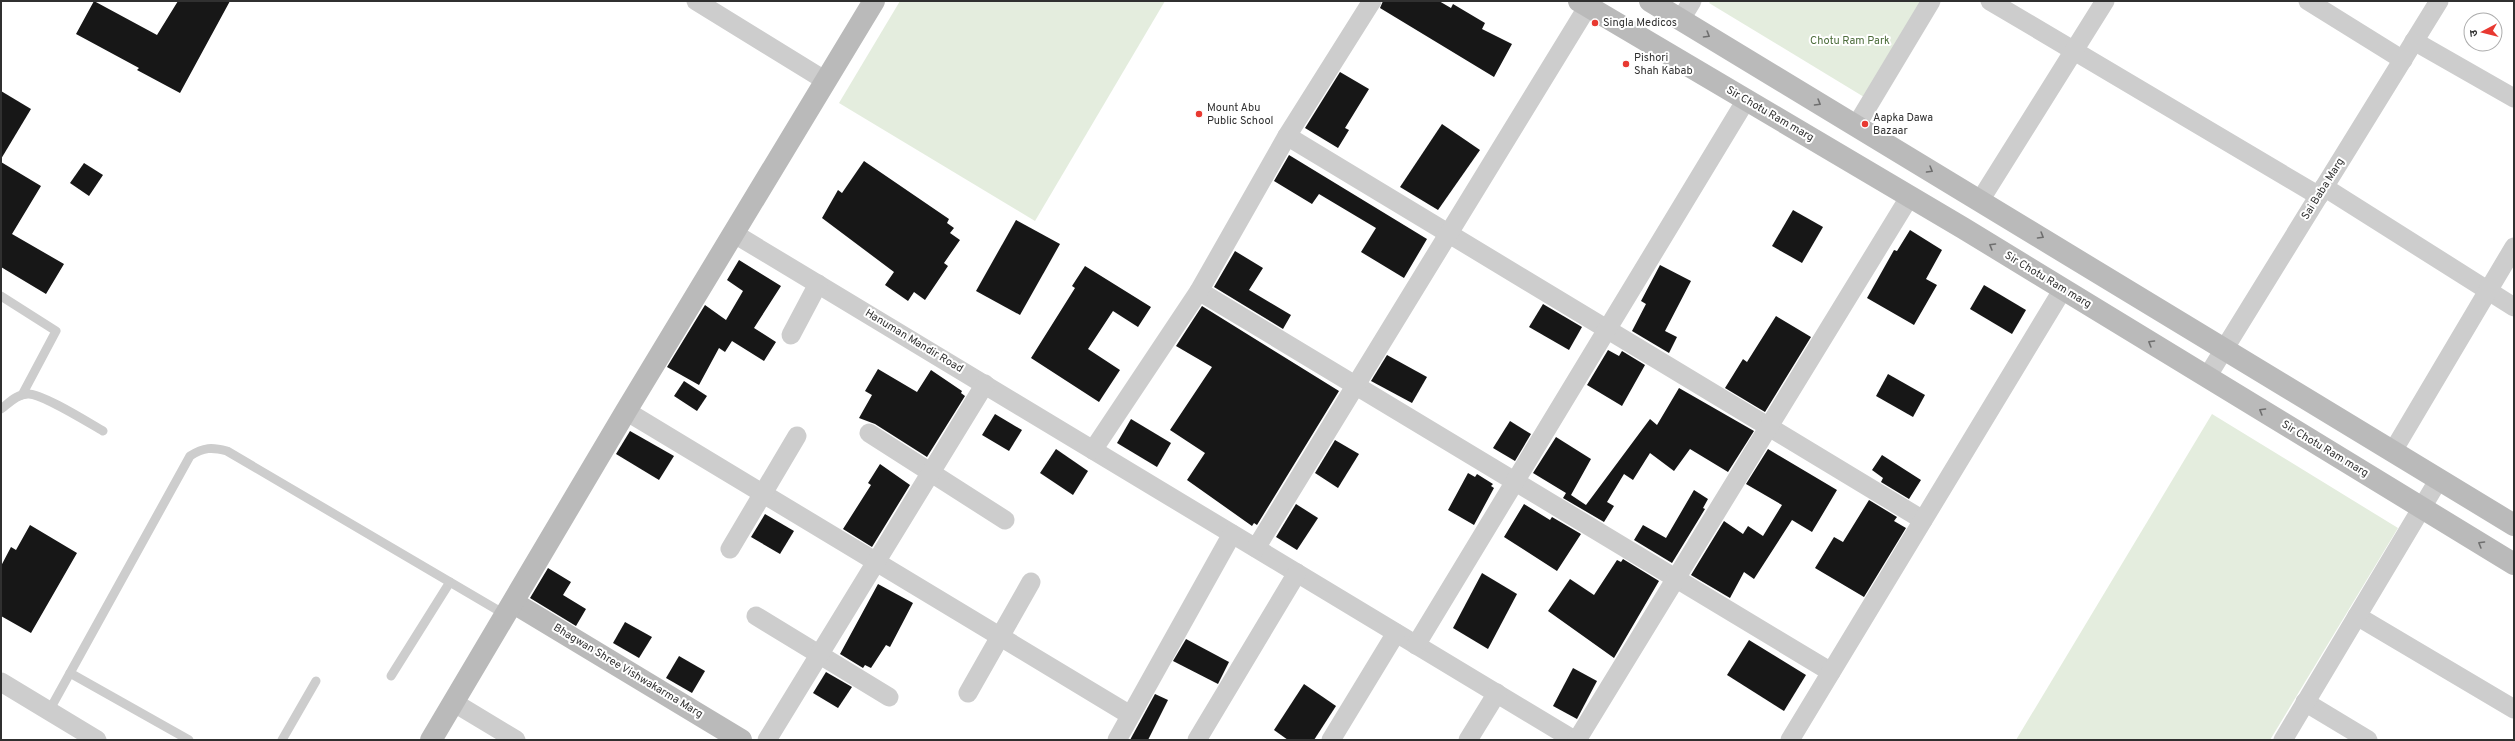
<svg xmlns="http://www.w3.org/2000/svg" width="2515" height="741" viewBox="0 0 2515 741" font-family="Overpass,'Noto Sans Devanagari',sans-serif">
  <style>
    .green { fill: #e4edde }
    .building { fill: #171717 }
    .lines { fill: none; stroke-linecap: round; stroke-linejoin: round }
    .lane { stroke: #cdcdcd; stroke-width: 9 }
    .street { stroke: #cdcdcd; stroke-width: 19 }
    .secondary { stroke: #bababa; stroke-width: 22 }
    .oneway { stroke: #6e6e6e }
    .poi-dot { fill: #e83931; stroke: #fff; stroke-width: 1.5 }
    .labels { text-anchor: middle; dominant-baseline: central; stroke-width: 4; stroke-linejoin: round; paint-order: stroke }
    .poi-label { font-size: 11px; fill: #303030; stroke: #fff; text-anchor: start }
    .park-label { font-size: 11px; fill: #4d6d3c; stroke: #fff }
    .street-label { font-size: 11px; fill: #303030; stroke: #fff }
  </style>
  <rect width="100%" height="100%" fill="#fff"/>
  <!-- green -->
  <g class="green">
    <polygon points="900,1 1165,1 1035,221 839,103"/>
    <polygon points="1711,1 1921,1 1864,97 1709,3"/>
    <polygon points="2212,414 2398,528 2270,740 2016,740"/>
  </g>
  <!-- building -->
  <g class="building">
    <polygon points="94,1 157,35 178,1 230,1 180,93 137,70 139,68 76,34"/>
    <polygon points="1383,1 1439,1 1451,8 1453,4 1485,23 1482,29 1512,44 1494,77 1380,8"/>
    <polygon points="1340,72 1369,89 1345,128 1349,130 1338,148 1305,128"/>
    <polygon points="1,91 31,109 1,159"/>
    <polygon points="1442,124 1480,150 1438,210 1400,187"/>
    <polygon points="1289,155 1427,239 1404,278 1361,252 1376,228 1319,194 1312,204 1274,181"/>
    <polygon points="864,161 949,219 947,223 954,228 950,233 960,240 944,263 948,266 925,300 914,292 908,301 885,285 894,272 822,218 838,190 842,193"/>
    <polygon points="1,162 41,186 12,234 64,264 46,294 1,267"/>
    <polygon points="84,163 103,175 89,196 70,183"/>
    <polygon points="1793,210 1823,227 1802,263 1772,246"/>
    <polygon points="1016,220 1060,244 1020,315 976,291"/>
    <polygon points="1910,230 1942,250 1926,279 1937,285 1914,325 1867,298 1894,250 1897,251"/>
    <polygon points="1235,251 1263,268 1249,290 1291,315 1283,329 1214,287"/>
    <polygon points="739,260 781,286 754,328 776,342 764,361 732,341 725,352 719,348 699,385 667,367 705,305 726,320 743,291 727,280"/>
    <polygon points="1660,265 1691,281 1665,331 1677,337 1669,353 1632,331 1646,304 1641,301"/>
    <polygon points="1085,266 1151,307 1138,327 1113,311 1088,349 1120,370 1099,402 1031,358 1075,288 1072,286"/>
    <polygon points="1984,285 2026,310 2012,334 1970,309"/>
    <polygon points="1543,304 1582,327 1569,350 1529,327"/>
    <polygon points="1202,306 1339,391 1257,525 1254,523 1252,526 1187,480 1205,453 1170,430 1212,367 1176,346"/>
    <polygon points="1776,316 1811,337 1765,412 1725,388 1743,359 1747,362"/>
    <polygon points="1608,350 1619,356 1622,351 1645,365 1622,406 1587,385"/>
    <polygon points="1387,355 1427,377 1412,403 1371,381"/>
    <polygon points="878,369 917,392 931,370 962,391 961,393 965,396 927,457 875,424 859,418 872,395 865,391"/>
    <polygon points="1888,374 1925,395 1913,417 1876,396"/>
    <polygon points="684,381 707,396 697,411 674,396"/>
    <polygon points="1679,388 1754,431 1728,472 1690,449 1674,471 1650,453 1633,480 1624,474 1607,502 1614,506 1604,522 1563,498 1566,493 1533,473 1556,437 1591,459 1571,495 1586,505 1650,419 1657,425"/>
    <polygon points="995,414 1022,430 1009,451 982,435"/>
    <polygon points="1131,419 1171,443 1157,467 1117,443"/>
    <polygon points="1510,421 1531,434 1515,461 1493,448"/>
    <polygon points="630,431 674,456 659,480 616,454"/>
    <polygon points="1335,440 1359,454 1338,488 1315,473"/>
    <polygon points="1056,449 1088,471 1073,495 1040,473"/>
    <polygon points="1768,449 1837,490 1812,532 1792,520 1754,579 1744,572 1730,598 1691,575 1724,521 1743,534 1748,526 1763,536 1782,505 1746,484"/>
    <polygon points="1882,455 1921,480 1909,499 1881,482 1883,478 1872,470"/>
    <polygon points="880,464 910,485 872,547 843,529 871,485 868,483"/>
    <polygon points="1468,473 1475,477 1477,474 1493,484 1491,486 1494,488 1474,525 1448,510"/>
    <polygon points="1694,490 1708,499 1703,508 1705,509 1672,563 1634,540 1643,525 1666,538"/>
    <polygon points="1869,500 1897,517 1894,521 1906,528 1864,597 1815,568 1834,537 1843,542"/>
    <polygon points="1296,504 1318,518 1297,550 1276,537"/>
    <polygon points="1524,504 1550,520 1552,517 1581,534 1557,571 1504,537"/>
    <polygon points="765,514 794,531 780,554 751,537"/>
    <polygon points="30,525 77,553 31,633 1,616 1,566 11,547 16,550"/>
    <polygon points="1623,559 1659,581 1614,658 1548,611 1570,579 1594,595 1617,560 1621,562"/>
    <polygon points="548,568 571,582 563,595 586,609 576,626 530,598"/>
    <polygon points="1482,573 1517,594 1488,649 1453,628"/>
    <polygon points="878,584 913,603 890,647 886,645 871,668 865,665 863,668 840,654"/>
    <polygon points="625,622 652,637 639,658 613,643"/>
    <polygon points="1186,639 1229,662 1218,684 1173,661"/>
    <polygon points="1749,640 1806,675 1784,711 1727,675"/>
    <polygon points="679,656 705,671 692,693 666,678"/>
    <polygon points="1573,668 1597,681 1577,719 1553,706"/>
    <polygon points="826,672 852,687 838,708 813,693"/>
    <polygon points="1304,684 1336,706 1314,740 1288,740 1274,730"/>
    <polygon points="1155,694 1168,700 1148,740 1130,740"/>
  </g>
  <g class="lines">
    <!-- lane -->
    <g class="lane">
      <polyline points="1,296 56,331 22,395"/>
      <path d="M1,409C9,403 17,394 28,394C41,393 89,423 103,431"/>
      <polyline points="70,673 189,740"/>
      <polyline points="391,676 450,582"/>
      <path d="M49,711L190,456C204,447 212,447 227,451L506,615"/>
      <polyline points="282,740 316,681"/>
    </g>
    <!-- street -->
    <g class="street">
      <polyline points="696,1 826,81"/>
      <polyline points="1990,1 2319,196"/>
      <polyline points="2308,1 2403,60"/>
      <polyline points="1681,19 1692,1"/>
      <polyline points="2414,41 2514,98"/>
      <polyline points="1856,126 1931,1"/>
      <polyline points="1287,136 1923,520"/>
      <polyline points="2324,187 2514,307"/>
      <polyline points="1981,199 2105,1"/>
      <polyline points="733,233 1574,740"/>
      <polyline points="1199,291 1831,672"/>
      <polyline points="791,335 818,284"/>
      <polyline points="2207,377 2439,1"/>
      <polyline points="626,411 1130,715"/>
      <polyline points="869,433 1005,520"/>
      <polyline points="1093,450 1199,291 1287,136 1372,1"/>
      <polyline points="2393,451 2514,247"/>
      <polyline points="1256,548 1588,6"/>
      <polyline points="730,549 797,436"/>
      <polyline points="756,616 889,697"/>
      <polyline points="2357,616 2514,709"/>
      <polyline points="1416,645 1746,100"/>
      <polyline points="1,682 97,740"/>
      <polyline points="968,693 1031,582"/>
      <polyline points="453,702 516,740"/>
      <polyline points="2305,702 2368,740"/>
      <polyline points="767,740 985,384"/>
      <polyline points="1117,740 1232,534"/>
      <polyline points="1197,740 1297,573"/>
      <polyline points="1331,740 1396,633"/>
      <polyline points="1468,740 1497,693"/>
      <polyline points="1577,740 1910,196"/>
      <polyline points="1790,740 2063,289"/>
      <polyline points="2283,740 2439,479"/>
    </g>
    <!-- secondary -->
    <g class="secondary">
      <polyline points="1579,1 1963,228 2514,564"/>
      <polyline points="1650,1 2514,525"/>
      <polyline points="514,603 741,740"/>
      <polyline points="431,740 626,411 874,1"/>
    </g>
  </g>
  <!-- one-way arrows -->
  <defs><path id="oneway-chevron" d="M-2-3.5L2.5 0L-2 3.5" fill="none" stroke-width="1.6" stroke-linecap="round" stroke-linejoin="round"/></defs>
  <g class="oneway">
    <use href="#oneway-chevron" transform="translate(1707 35) rotate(31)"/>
    <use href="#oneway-chevron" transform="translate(1818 103) rotate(31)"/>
    <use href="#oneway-chevron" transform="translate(1930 170) rotate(30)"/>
    <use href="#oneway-chevron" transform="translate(2041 236) rotate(31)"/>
    <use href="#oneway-chevron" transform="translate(1992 246) rotate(-149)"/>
    <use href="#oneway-chevron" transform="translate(2151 343) rotate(-149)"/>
    <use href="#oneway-chevron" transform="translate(2262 411) rotate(-149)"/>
    <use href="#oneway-chevron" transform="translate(2481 544) rotate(-149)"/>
  </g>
  <!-- markers -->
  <g class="poi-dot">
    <circle cx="1595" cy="23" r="4"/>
    <circle cx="1626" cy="64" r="4"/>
    <circle cx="1199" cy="114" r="4"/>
    <circle cx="1865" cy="124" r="4"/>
  </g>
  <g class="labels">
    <!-- poi labels -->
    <g class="poi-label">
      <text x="1603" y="23">Singla Medicos</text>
      <text x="1634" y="58">Pishori<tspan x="1634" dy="13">Shah Kabab</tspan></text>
      <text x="1207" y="108">Mount Abu<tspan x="1207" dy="13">Public School</tspan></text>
      <text x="1873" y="118">Aapka Dawa<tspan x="1873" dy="13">Bazaar</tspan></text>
    </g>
    <!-- park labels -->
    <g class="park-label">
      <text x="1850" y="41">Chotu Ram Park</text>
    </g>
    <!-- street labels -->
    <g class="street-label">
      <text transform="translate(1770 114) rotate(30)">Sir Chotu Ram marg</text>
      <text transform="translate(2323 189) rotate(-58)">Sai Baba Marg</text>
      <text transform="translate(2048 280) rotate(31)">Sir Chotu Ram marg</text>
      <text transform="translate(914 341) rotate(31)">Hanuman Mandir Road</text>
      <text transform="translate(2325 449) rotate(31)">Sir Chotu Ram marg</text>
      <text transform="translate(628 671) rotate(31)">Bhagwan Shree Vishwakarma Marg</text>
    </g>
  </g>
  <!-- border -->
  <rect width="2515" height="741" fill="none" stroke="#303030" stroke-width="4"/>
  <!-- north arrow -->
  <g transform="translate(2483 32) rotate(263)"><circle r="19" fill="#ffffff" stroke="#acacac"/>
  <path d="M0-3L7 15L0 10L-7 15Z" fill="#e83931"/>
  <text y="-6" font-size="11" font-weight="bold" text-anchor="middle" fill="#303030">उ</text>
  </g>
</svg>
